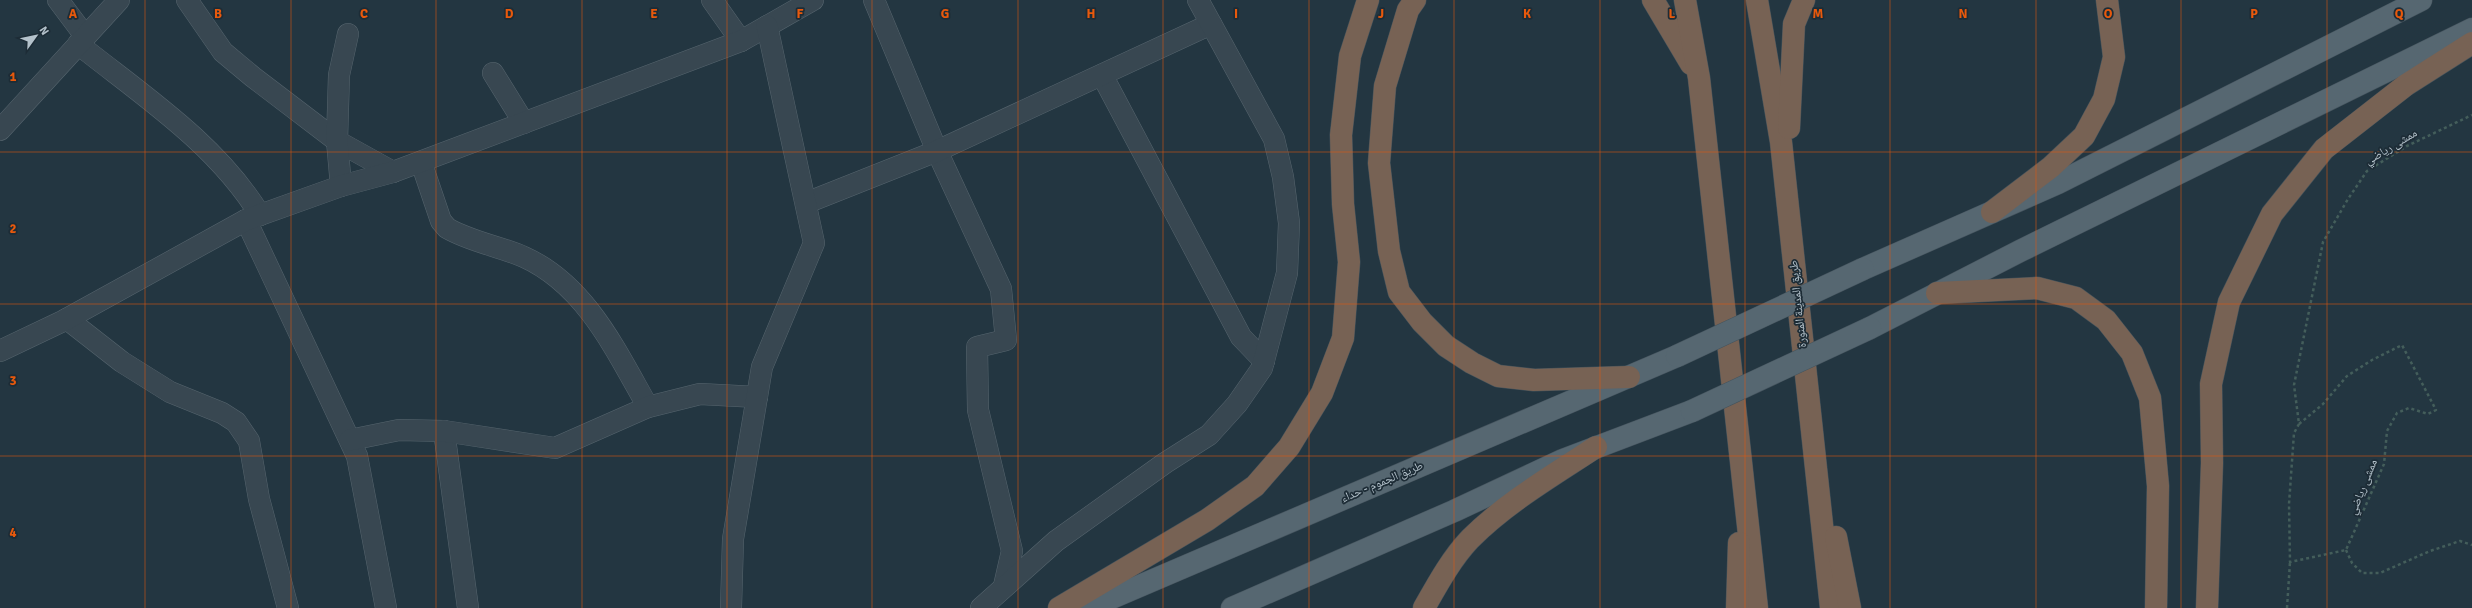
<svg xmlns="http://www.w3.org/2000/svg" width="2472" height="608" viewBox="0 0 2472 608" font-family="Signika,'Noto Naskh Arabic',sans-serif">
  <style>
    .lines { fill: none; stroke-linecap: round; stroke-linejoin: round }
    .minor-casing { stroke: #56656e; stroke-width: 22 }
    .primary-casing { stroke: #44535d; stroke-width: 23 }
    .motorway-casing { stroke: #43525b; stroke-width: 23 }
    .path { stroke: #445e5b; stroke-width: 2.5; stroke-dasharray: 3 3; stroke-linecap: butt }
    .minor { stroke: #384751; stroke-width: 21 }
    .primary { stroke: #566771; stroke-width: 22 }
    .motorway { stroke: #776254; stroke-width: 22 }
    .primary-bridge-casing { stroke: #44535d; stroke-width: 23; stroke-linecap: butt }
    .primary-bridge { stroke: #566771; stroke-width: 22 }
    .grid { fill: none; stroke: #e8590c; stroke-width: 1; stroke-opacity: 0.55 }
    .labels { text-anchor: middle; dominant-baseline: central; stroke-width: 3.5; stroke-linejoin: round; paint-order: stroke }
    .street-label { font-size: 12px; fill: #b4c2cb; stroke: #1d2c36 }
    .grid-label { font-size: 13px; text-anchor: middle; font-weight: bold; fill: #e8590c; stroke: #1d2c36; stroke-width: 3.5; stroke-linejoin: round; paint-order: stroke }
  </style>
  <rect width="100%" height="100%" fill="#233641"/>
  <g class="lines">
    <!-- minor casing -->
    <g class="minor-casing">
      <g id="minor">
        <polyline points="58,0 85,36"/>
        <polyline points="187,0 223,52 253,77 337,141 393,172"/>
        <polyline points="712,0 741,41"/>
        <polyline points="874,0 937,151 1001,289 1006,340 977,347 978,410 1012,551 1004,586"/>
        <path d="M78,44C142,95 217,144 260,215"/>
        <polyline points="493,73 524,123"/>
        <polyline points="1102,75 1241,337 1264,361"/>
        <polyline points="0,130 119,0"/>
        <path d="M421,162L441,221L447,228C471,242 499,246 524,257C586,285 616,351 648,407"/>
        <polyline points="341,186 337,141 339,75 348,34"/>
        <polyline points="806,203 937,151 1211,24"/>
        <polyline points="246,220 357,456 386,608"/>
        <polyline points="67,319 122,362 170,392 222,413 236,422 249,441 259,499 288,608"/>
        <polyline points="0,351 63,321 246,220 341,186 393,172 741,41 813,0"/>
        <polyline points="444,431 468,608"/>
        <polyline points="350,440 399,430 444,431 555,448 648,407 700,394 757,397"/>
        <polyline points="731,608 733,539 762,367 814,243 767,26"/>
        <polyline points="981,608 1056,541 1165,463 1209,435 1237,404 1262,368 1287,273 1289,223 1283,177 1274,139 1198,0"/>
      </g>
    </g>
    <!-- primary casing -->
    <g class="primary-casing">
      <g id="primary">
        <polyline points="1863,269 2058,183 2421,0"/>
        <polyline points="1870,328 2020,251 2472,29"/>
        <polyline points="1088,608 1677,356"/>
        <polyline points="1232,608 1454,511 1563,460 1692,411"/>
      </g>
    </g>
    <!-- motorway casing -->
    <g class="motorway-casing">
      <g id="motorway">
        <polyline points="1415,0 1408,10 1385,86 1379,163 1389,251 1399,292 1422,322 1446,346 1472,363 1498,376 1534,380 1629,377"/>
        <polyline points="1653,0 1691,64"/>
        <polyline points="1685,0 1699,78 1757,608"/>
        <polyline points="1757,0 1781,142 1831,608"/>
        <polyline points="1789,128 1794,24 1804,0"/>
        <polyline points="1992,212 2051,167 2084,136 2104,99 2114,57 2107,0"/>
        <polyline points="1937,293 2037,288 2076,298 2106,320 2132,353 2150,398 2158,486 2156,608"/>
        <polyline points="1836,537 1850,608"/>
        <polyline points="1059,608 1207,520 1255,486 1289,447 1322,393 1343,338 1349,262 1343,204 1341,135 1350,56 1368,0"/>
        <path d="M1424,608C1437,585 1451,559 1470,539C1507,502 1552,476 1596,447"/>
        <polyline points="1737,608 1739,543"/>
        <polyline points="2207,608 2212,463 2211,384 2229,302 2272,214 2324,149 2406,85 2472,43"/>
      </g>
    </g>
    <!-- path -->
    <g class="path">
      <polyline points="2299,424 2294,433 2289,504 2290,562 2346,550 2384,464 2387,431 2397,413 2409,408 2428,414 2436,410 2402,345 2372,360 2347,376 2323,404 2299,424 2294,385 2323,242 2348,199 2367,171 2407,146 2472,115"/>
      <polyline points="2346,550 2352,563 2362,573 2380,573 2430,551 2460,541 2472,545"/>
      <polyline points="2287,608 2290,562"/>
    </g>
    <!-- minor -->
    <use href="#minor" class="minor"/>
    <!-- primary -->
    <use href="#primary" class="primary"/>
    <!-- motorway -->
    <use href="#motorway" class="motorway"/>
    <!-- primary-bridge casing -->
    <g class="primary-bridge-casing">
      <g id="primary-bridge">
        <polyline points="1677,356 1863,269"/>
        <polyline points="1692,411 1870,328"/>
      </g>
    </g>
    <!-- primary-bridge -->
    <use href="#primary-bridge" class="primary-bridge"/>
  </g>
  <!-- grid -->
  <path class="grid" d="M145,0V608M291,0V608M436,0V608M582,0V608M727,0V608M872,0V608M1018,0V608M1163,0V608M1309,0V608M1454,0V608M1600,0V608M1745,0V608M1890,0V608M2036,0V608M2181,0V608M2327,0V608M0,152H2472M0,304H2472M0,456H2472"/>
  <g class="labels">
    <!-- street labels -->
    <g class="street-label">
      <text transform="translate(2391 147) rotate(-31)">ممشى رياضي</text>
      <text transform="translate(1798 304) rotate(-96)">طريق المدينة المنورة</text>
      <text transform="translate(1382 482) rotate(-23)">طريق الجموم - حداء</text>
      <text transform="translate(2363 487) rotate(-68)">ممشى رياضي</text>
    </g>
  </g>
  <g class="grid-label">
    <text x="73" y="18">A</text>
    <text x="218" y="18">B</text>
    <text x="364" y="18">C</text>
    <text x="509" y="18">D</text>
    <text x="654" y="18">E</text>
    <text x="800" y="18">F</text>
    <text x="945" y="18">G</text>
    <text x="1091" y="18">H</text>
    <text x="1236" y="18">I</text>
    <text x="1381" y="18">J</text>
    <text x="1527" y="18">K</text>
    <text x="1672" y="18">L</text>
    <text x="1818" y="18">M</text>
    <text x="1963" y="18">N</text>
    <text x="2108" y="18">O</text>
    <text x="2254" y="18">P</text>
    <text x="2399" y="18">Q</text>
    <text x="13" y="81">1</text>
    <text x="13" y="233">2</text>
    <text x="13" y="385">3</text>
    <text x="13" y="537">4</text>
  </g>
  <!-- north arrow -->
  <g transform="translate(36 36) rotate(57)" stroke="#1d2c36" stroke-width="3" paint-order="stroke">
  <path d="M0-3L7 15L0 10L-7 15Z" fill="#b4c2cb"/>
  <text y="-6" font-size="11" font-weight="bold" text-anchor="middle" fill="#b4c2cb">N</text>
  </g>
</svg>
